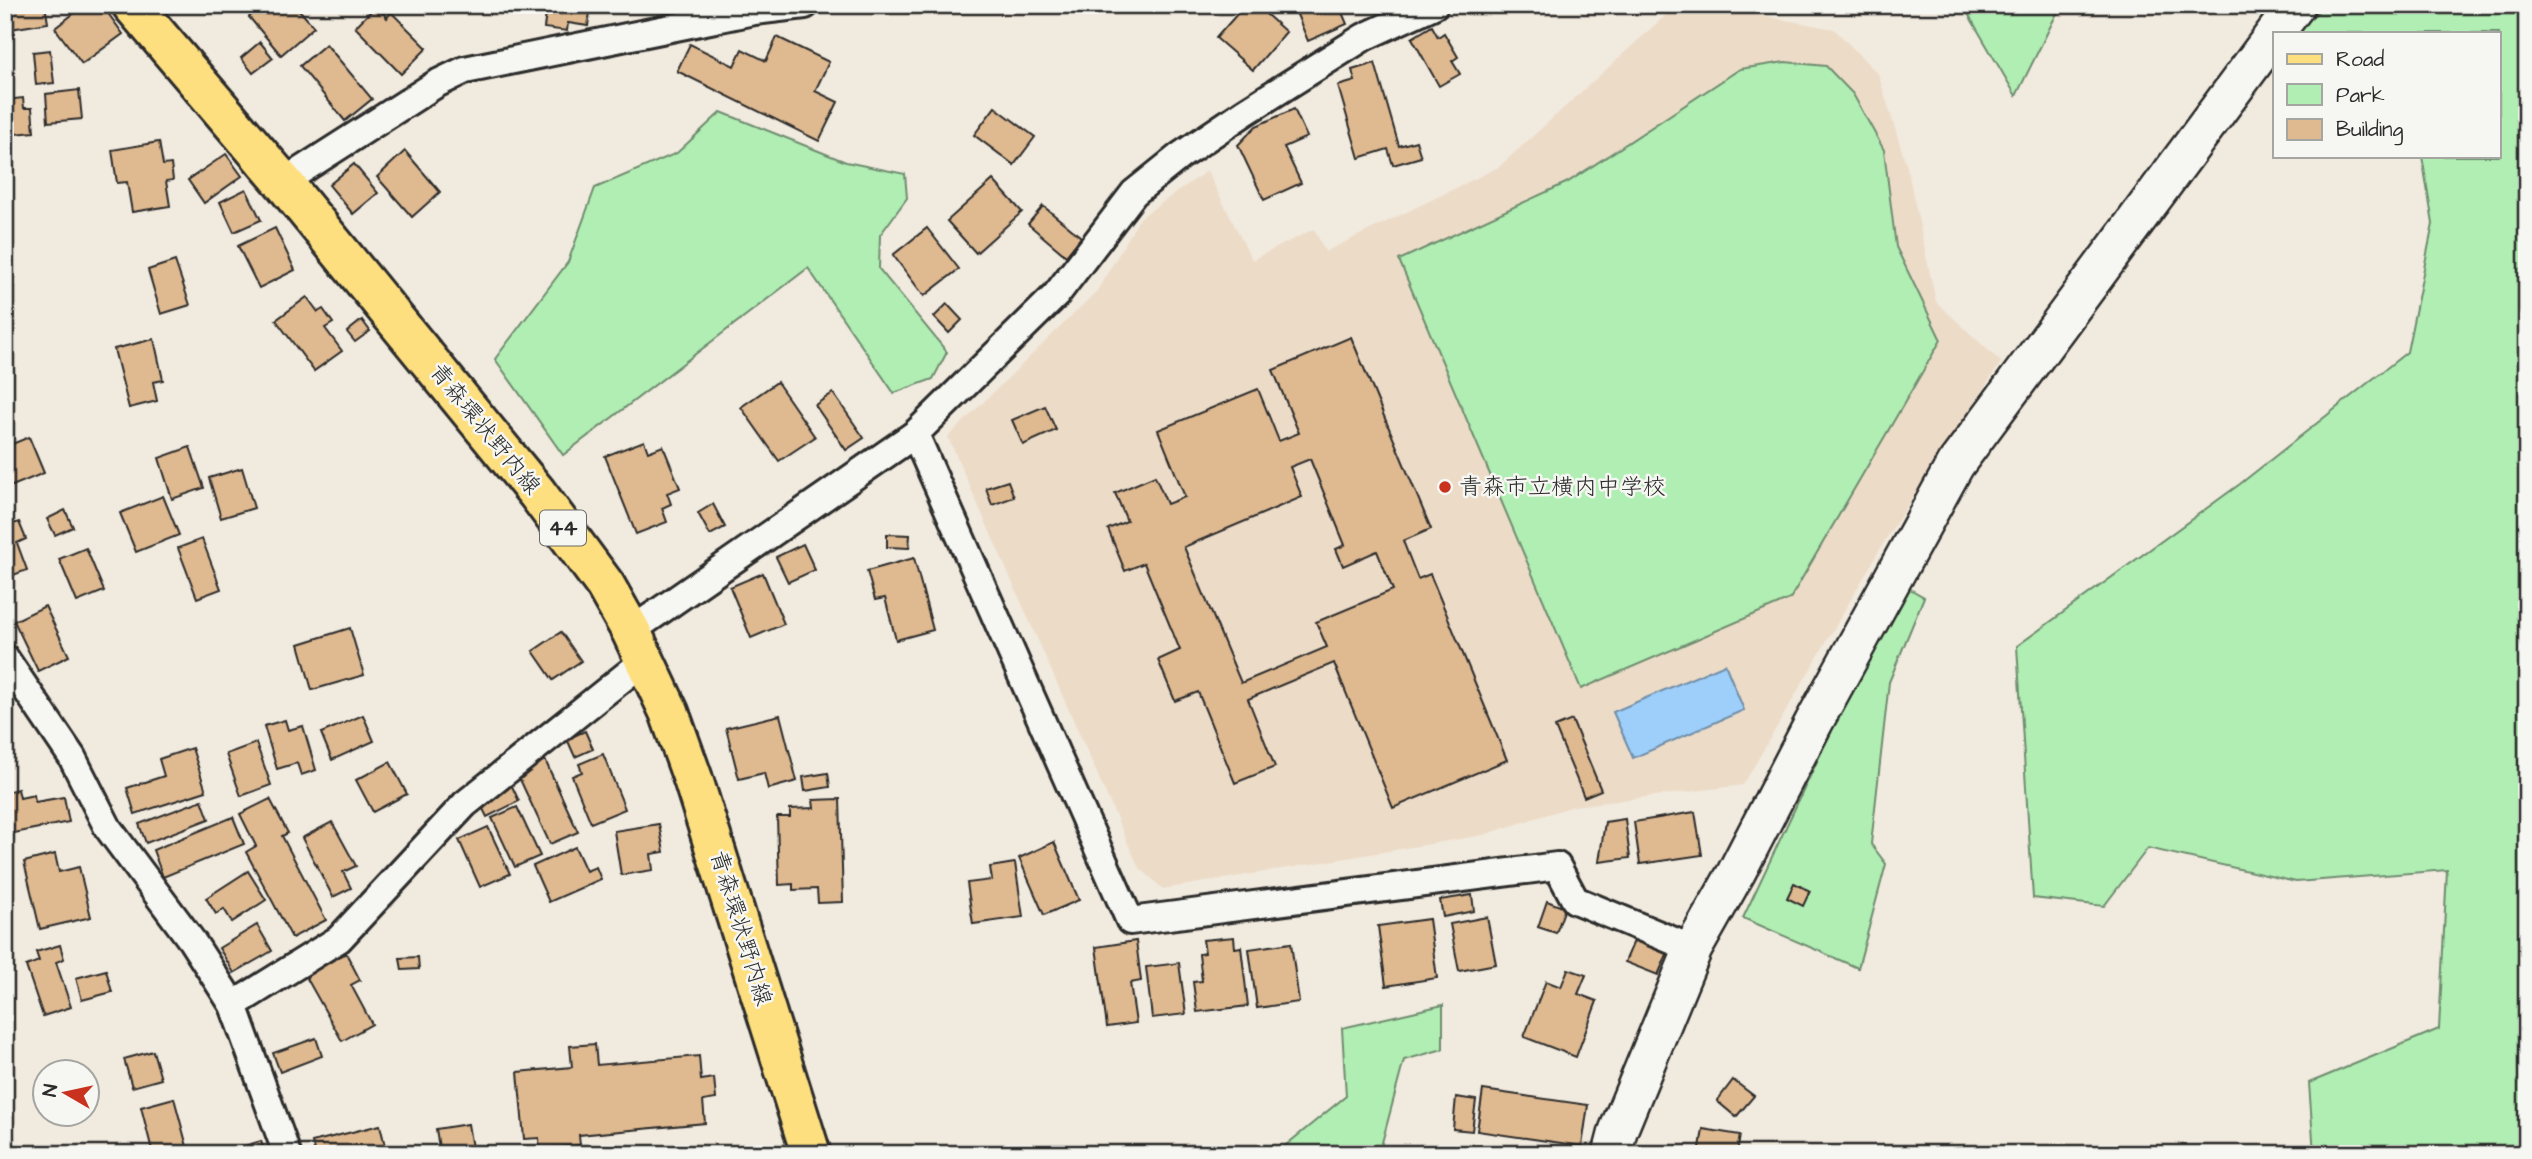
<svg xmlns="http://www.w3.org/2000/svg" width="2532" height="1159" viewBox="0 0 2532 1159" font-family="'Architects Daughter','Klee One',sans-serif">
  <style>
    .built { fill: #ecdbc7 }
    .green { fill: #b1eeb3; stroke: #6e8c6f; stroke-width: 2 }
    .water { fill: #9dcffa; stroke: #6f8da7; stroke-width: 2 }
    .building { fill: #dfb990; stroke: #2b2b2b; stroke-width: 2; fill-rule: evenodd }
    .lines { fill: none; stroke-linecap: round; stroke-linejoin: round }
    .street-casing { stroke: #2b2b2b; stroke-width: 32 }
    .secondary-casing { stroke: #2b2b2b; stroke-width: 42 }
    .primary-casing { stroke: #2b2b2b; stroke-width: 44 }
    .street { stroke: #f6f6f2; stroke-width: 26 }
    .secondary { stroke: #f6f6f2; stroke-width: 37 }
    .primary { stroke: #fedf80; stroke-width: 38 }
    .poi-dot { fill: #c8321e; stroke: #f6f6f2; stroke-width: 2.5 }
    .labels { text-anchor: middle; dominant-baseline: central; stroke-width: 5; stroke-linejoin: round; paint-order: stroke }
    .shield { fill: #f6f6f2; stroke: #686867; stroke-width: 2 }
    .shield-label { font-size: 21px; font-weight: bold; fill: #2b2b2b }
    .street-label { font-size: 23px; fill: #2b2b2b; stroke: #f6f6f2 }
    .poi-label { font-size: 23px; fill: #2b2b2b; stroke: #f6f6f2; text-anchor: start }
  </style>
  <rect width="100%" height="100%" fill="#f1eade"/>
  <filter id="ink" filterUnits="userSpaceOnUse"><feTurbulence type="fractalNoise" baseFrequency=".0143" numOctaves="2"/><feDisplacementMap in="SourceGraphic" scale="14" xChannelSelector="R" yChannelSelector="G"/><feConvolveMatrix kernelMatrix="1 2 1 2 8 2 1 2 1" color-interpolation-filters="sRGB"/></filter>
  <g filter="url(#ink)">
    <!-- built -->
    <polygon class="built" points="1677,5 1704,5 1834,29 1878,74 1907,167 1936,302 2001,362 1887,537 1743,785 1573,806 1483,835 1163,889 1138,866 948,437 1097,291 1140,218 1207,171 1252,260 1314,229 1325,252 1499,167"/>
    <!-- green -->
    <g class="green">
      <polygon points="1963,5 2061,5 2016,96"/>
      <polygon points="2324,5 2527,5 2527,1154 2314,1154 2309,1083 2439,1029 2447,870 2296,882 2148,848 2104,906 2033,898 2017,646 2240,484 2407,352 2433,224 2422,156 2499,156 2499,33 2297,33"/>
      <polygon points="1785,62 1826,66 1853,94 1884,150 1896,247 1941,340 1790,599 1581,689 1399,260 1568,182 1740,69"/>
      <polygon points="721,112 846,162 905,174 907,198 880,235 879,269 947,352 933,379 894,393 808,268 563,455 495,359 568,262 595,188 677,153"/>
      <polygon points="1901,584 1924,597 1889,682 1871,844 1886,864 1858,968 1743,918"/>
      <polygon points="1443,1005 1443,1049 1404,1060 1379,1154 1275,1154 1346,1096 1342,1028"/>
    </g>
    <!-- water -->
    <polygon class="water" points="1725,664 1744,710 1633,758 1613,712"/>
    <!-- building -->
    <g class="building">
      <polygon points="7,5 45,5 48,23 10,29"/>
      <polygon points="85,5 102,5 123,34 82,64 55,28"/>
      <polygon points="249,5 295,5 314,27 281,55 249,17 255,12"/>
      <polygon points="377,5 387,18 391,12 427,48 401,74 355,27"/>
      <polygon points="547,5 591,5 588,26 568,23 567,31 544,28"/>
      <polygon points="1245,5 1256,5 1286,32 1253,70 1216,38"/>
      <polygon points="1293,5 1339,5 1347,24 1308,41"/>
      <polygon points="1432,26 1438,37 1444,33 1458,57 1452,61 1460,74 1439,86 1412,38"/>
      <polygon points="777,37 829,62 815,91 838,102 819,141 677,71 690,44 734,66 742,49 766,61"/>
      <polygon points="260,42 273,58 253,73 241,58"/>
      <polygon points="326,44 372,99 345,121 300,66"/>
      <polygon points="50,50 54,83 36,85 33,52"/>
      <polygon points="1375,63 1399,146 1416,141 1421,157 1393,165 1388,149 1359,158 1338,86 1355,81 1352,70"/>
      <polygon points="79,90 82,119 48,122 46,94"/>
      <polygon points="23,98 24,108 32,108 34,132 5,135 5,100"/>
      <polygon points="995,107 1035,137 1014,165 974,135"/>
      <polygon points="1294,109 1307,137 1284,147 1301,183 1264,200 1238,145 1256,126"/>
      <polygon points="159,142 163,165 171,164 173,180 166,181 170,206 132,212 127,182 117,183 112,150"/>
      <polygon points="405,151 440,192 412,217 377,177"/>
      <polygon points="226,154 242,176 204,203 188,180"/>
      <polygon points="354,164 378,193 353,214 329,185"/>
      <polygon points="993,180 1022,212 976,253 947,221"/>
      <polygon points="246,189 261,220 234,232 220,202"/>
      <polygon points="1043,206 1081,237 1066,256 1028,224"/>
      <polygon points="275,228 295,270 259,288 238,246"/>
      <polygon points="927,228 959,269 924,296 893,255"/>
      <polygon points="175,261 190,305 161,314 148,270"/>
      <polygon points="307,297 318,312 323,309 333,323 325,328 342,351 314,371 276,320"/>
      <polygon points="947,304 962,320 949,333 934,317"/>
      <polygon points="362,320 370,331 355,342 347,332"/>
      <path d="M1351,337L1431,529L1403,541L1418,579L1430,574L1507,760L1393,808L1334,663L1248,699L1275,767L1235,783L1198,692L1175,701L1158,660L1180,650L1144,563L1125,571L1108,529L1127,521L1115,493L1155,476L1167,504L1185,497L1158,430L1258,389L1279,441L1299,433L1273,370ZM1310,459L1345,545L1336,549L1343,566L1377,551L1393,590L1316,622L1327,647L1241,683L1184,547L1302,497L1290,467Z"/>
      <polygon points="154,339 163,380 153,382 157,401 129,408 114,349"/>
      <polygon points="777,382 815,437 779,461 741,407"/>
      <polygon points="833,393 864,438 846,450 815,405"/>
      <polygon points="1045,406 1056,430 1023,445 1012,420"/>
      <polygon points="29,437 44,473 5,489 5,447"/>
      <polygon points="644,441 648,452 663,446 680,488 667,493 671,504 662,508 667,522 636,534 605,456"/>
      <polygon points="190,447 204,488 172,499 159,458"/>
      <polygon points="242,468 254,508 221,518 209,478"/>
      <polygon points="1008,481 1014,497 992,505 986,488"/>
      <polygon points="163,496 179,535 136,552 120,513"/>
      <polygon points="713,504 725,527 710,535 698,513"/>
      <polygon points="65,510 73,527 55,535 47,519"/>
      <polygon points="19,522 26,539 17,543 27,570 5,578 5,527"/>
      <polygon points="887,534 910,535 909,548 887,547"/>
      <polygon points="202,539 221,589 197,598 178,548"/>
      <polygon points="803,544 815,570 788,582 776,557"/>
      <polygon points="86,548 104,591 77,602 59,559"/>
      <polygon points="914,558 933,630 896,640 885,598 875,600 867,571"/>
      <polygon points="763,573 784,624 751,638 730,587"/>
      <polygon points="45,606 69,656 38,671 14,621"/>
      <polygon points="350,628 364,675 312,690 299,644"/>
      <polygon points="561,632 581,661 553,680 533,651"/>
      <polygon points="363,715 374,741 332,760 321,733"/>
      <polygon points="780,715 797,781 768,789 764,773 739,779 726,728"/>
      <polygon points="285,720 288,730 303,726 316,770 301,775 297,763 277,769 264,726"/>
      <polygon points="1572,720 1601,790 1584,797 1555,727"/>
      <polygon points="585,731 593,749 575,757 567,739"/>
      <polygon points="256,743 271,785 241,796 226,754"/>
      <polygon points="192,748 206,791 135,814 127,788 164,776 159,759"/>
      <polygon points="603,754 625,809 591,823 572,776 582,772 579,764"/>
      <polygon points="545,760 578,832 550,844 517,773"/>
      <polygon points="390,762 407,794 373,812 356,780"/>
      <polygon points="828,773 830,787 805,791 803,777"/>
      <polygon points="510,782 519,801 487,817 483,809"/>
      <polygon points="18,789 20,798 34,795 35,802 64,797 69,822 9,834 5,814 5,792"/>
      <polygon points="270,799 288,833 282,836 326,920 292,938 246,852 256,846 240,814"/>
      <polygon points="840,799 843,902 818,903 817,889 793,890 793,884 779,885 777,817 790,817 790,809 814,808 813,800"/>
      <polygon points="202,800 209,819 146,843 139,824"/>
      <polygon points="517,807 540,856 515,867 492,818"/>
      <polygon points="1695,812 1702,855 1640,864 1634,822"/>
      <polygon points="233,817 244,844 163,877 153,850"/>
      <polygon points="1625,819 1630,858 1599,862 1605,822"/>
      <polygon points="332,822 356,866 343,872 351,888 333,897 302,838"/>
      <polygon points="659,824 664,852 651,854 653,870 621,875 614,831"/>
      <polygon points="488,827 510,874 480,887 459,840"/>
      <polygon points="1054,842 1079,900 1044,915 1019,858"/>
      <polygon points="575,847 586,871 596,867 601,879 549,902 533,866"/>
      <polygon points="55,854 59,872 79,867 91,917 40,929 24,862"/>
      <polygon points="1015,863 1023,917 973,924 967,883 992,880 990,867"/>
      <polygon points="248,871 266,900 232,922 224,909 216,914 206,898"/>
      <polygon points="1794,883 1810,891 1803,906 1787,898"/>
      <polygon points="1472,895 1474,911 1443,917 1440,900"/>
      <polygon points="1547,901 1565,908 1556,933 1538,927"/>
      <polygon points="1487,917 1496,964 1459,971 1450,924"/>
      <polygon points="1429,919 1437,978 1386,986 1378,926"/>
      <polygon points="257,925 272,951 234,973 219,948"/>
      <polygon points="1636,936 1669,950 1658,975 1625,962"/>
      <polygon points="1234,937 1235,948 1241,947 1248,1006 1197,1012 1193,982 1202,981 1199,954 1205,953 1203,940"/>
      <polygon points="1136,941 1141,981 1130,983 1136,1023 1107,1027 1096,947"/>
      <polygon points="1291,943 1299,1002 1257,1008 1249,949"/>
      <polygon points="60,945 64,959 56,962 71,1007 43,1016 26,966 39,961 36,952"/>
      <polygon points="346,953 360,980 351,985 372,1024 342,1041 305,975"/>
      <polygon points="418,957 419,969 402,970 400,958"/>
      <polygon points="1179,963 1186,1014 1152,1018 1146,967"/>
      <polygon points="1568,969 1586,975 1578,994 1597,1001 1576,1057 1524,1037 1546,981 1561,987"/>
      <polygon points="106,970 112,992 82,1000 76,978"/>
      <polygon points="316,1038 322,1056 280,1072 273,1053"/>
      <polygon points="595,1044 597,1065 699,1056 701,1080 714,1078 716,1099 703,1101 705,1123 579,1135 580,1145 540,1149 539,1138 524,1139 518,1072 572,1067 570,1046"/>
      <polygon points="153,1051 161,1079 132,1087 124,1059"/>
      <polygon points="1733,1080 1754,1096 1736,1117 1717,1101"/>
      <polygon points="1483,1090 1588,1105 1582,1146 1477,1131"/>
      <polygon points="1456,1097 1476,1100 1472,1131 1453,1129"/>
      <polygon points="174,1098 189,1154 153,1154 141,1107"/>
      <polygon points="468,1124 473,1154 440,1154 436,1129"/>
      <polygon points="380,1125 386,1150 374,1154 315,1154 312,1142"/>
      <polygon points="1703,1129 1740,1135 1737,1154 1699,1154"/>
      <polygon points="261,1141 265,1154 224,1154 224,1152"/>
    </g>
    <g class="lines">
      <!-- street casing -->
      <g class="street-casing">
        <g id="street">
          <polyline points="283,182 436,84 465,70 754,11 805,5"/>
          <polyline points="915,434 1130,921 1557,866 1575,900 1693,949"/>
          <polyline points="631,631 915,434 1056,295 1134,193 1180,156 1245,112 1364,37 1434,5"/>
          <polyline points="5,658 72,757 108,828 192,941 233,1005 287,1154"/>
          <polyline points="233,1005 339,939 465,804 644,661"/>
        </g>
      </g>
      <!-- secondary casing -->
      <g class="secondary-casing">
        <polyline id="secondary" points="1612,1154 1618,1131 1693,949 1736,873 1814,722 1955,465 2296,5"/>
      </g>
      <!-- primary casing -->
      <g class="primary-casing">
        <polyline id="primary" points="132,5 283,182 537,493 605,585 631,631 669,712 693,779 811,1154"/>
      </g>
      <!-- street -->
      <use href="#street" class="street"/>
      <!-- secondary -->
      <use href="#secondary" class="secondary"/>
      <!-- primary -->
      <use href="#primary" class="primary"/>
    </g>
  </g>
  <!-- markers -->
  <circle class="poi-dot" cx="1445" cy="487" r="7"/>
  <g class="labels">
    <!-- shield labels -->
    <rect class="shield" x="540" y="510.5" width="46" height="35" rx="5"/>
    <g class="shield-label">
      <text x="563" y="528">44</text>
    </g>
    <!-- street labels -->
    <g class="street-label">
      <text transform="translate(485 429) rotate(51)">青森環状野内線</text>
      <text transform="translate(741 928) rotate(73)">青森環状野内線</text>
    </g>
    <!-- poi labels -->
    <g class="poi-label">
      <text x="1459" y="487">青森市立横内中学校</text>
    </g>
  </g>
  <!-- margin -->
  <rect width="2532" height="1159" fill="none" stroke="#f6f6f2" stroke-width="28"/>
  <rect x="14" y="14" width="2504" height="1131" fill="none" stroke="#2b2b2b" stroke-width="2.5" filter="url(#ink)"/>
  <!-- legend -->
  <rect x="2273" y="32" width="228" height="126" fill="#f6f6f2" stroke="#a5a5a2" stroke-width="2"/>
  <rect x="2287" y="54" width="35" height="10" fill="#fedf80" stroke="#a5a5a2" stroke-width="2"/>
  <text x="2336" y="66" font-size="21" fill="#2b2b2b">Road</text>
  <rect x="2287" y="84" width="35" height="21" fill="#b1eeb3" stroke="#a5a5a2" stroke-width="2"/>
  <text x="2336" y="102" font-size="21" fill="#2b2b2b">Park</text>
  <rect x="2287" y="119" width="35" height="21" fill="#dfb990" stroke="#a5a5a2" stroke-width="2"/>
  <text x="2336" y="136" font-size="21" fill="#2b2b2b">Building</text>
  <!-- north arrow -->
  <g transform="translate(66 1093) rotate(279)"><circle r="33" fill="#f6f6f2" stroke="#a5a5a2" stroke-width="2"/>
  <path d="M0-5L12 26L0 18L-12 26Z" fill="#c8321e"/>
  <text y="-10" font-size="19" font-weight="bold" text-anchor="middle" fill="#2b2b2b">N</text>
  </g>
</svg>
